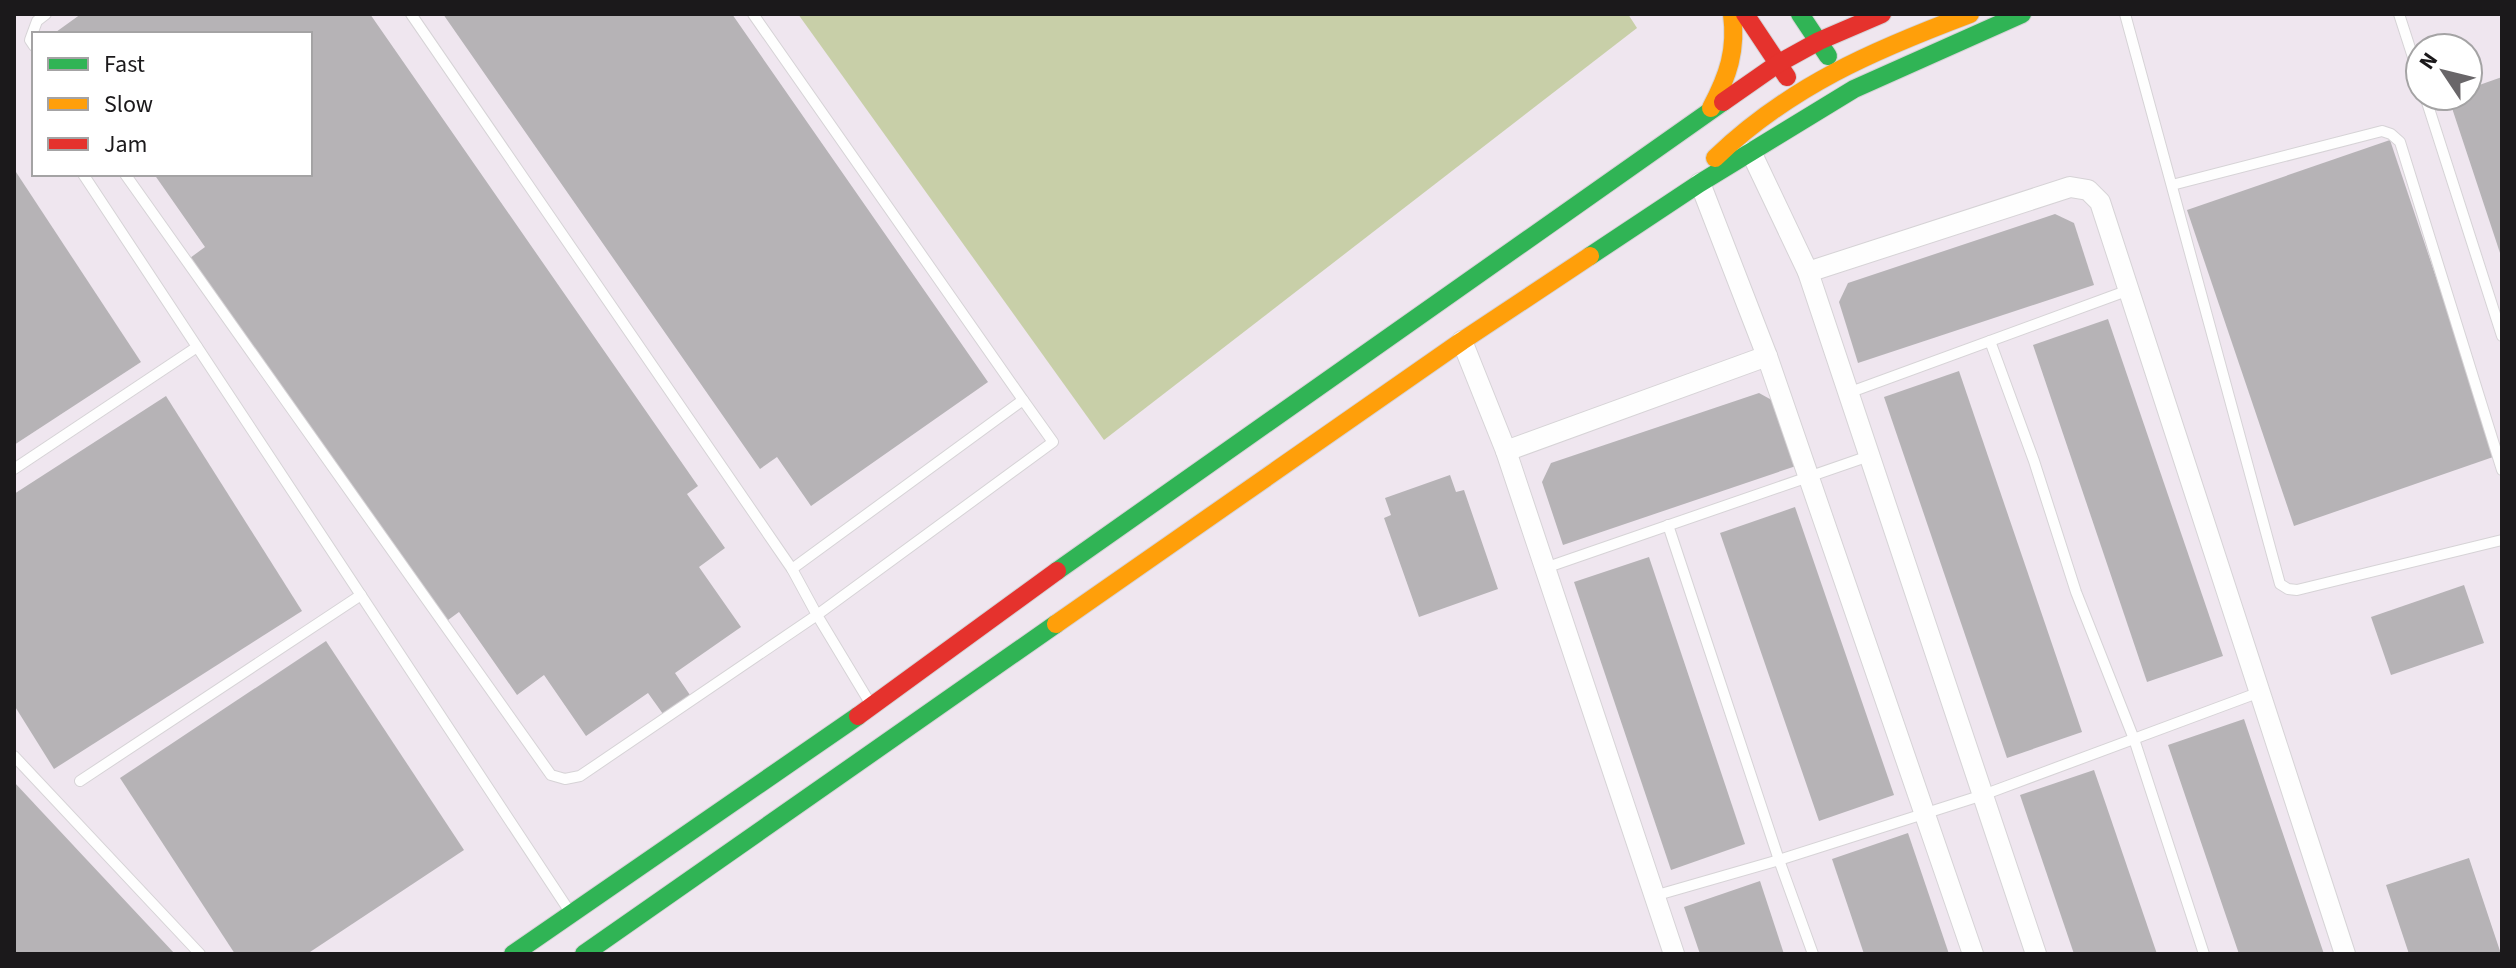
<svg xmlns="http://www.w3.org/2000/svg" width="2516" height="968" viewBox="0 0 2516 968" font-family="'Source Sans 3',sans-serif">
  <style>
    .built { fill: #efe6ef; fill-rule: evenodd }
    .water { fill: #c8cfa8 }
    .building { fill: #b6b3b6 }
    .lines { fill: none; stroke-linecap: round; stroke-linejoin: round }
    .lane-casing { stroke: #d6d3d6; stroke-width: 12 }
    .street-casing { stroke: #d6d3d6; stroke-width: 22 }
    .fast-casing { stroke: #d6d3d6; stroke-width: 20 }
    .slow-casing { stroke: #d6d3d6; stroke-width: 20 }
    .jam-casing { stroke: #d6d3d6; stroke-width: 20 }
    .lane { stroke: #fefefe; stroke-width: 10 }
    .street { stroke: #fefefe; stroke-width: 20 }
    .fast { stroke: #30b455; stroke-width: 18 }
    .slow { stroke: #ff9f0a; stroke-width: 18 }
    .jam { stroke: #e5322d; stroke-width: 18 }
  </style>
  <rect width="100%" height="100%" fill="#f9f5f9"/>
  <!-- built -->
  <path class="built" d="M14,14H2502V954H14ZM34,34H310V174H34ZM2420,48H2468V96H2420Z"/>
  <!-- water -->
  <polygon class="water" points="798,14 1628,14 1637,28 1104,440"/>
  <!-- building -->
  <g class="building">
    <polygon points="81,14 370,14 698,486 687,494 725,548 699,567 741,627 675,673 690,695 663,714 648,693 586,736 544,675 517,695 459,612 444,623 190,258 205,247 154,174 310,174 310,34 57,34 56,32"/>
    <polygon points="443,14 732,14 988,382 811,506 777,457 760,469"/>
    <polygon points="2502,77 2502,256 2501,256 2448,96 2468,96 2468,89"/>
    <polygon points="2390,140 2496,456 2294,526 2187,210"/>
    <polygon points="14,169 141,362 14,445"/>
    <polygon points="2055,214 2074,223 2094,285 1858,363 1839,302 1848,283"/>
    <polygon points="2108,319 2223,656 2147,682 2033,345"/>
    <polygon points="1959,371 2082,732 2007,758 1884,397"/>
    <polygon points="1759,393 1779,404 1799,465 1563,545 1542,482 1551,463"/>
    <polygon points="166,396 302,611 54,769 14,705 14,494"/>
    <polygon points="1450,475 1456,492 1464,490 1498,589 1419,617 1384,518 1391,515 1385,498"/>
    <polygon points="1795,507 1894,795 1819,821 1720,533"/>
    <polygon points="1649,557 1745,844 1671,870 1574,582"/>
    <polygon points="2464,585 2484,643 2391,675 2371,617"/>
    <polygon points="326,641 464,850 307,954 235,954 120,778"/>
    <polygon points="2244,719 2268,790 2324,954 2239,954 2225,913 2168,745"/>
    <polygon points="2094,770 2102,793 2157,954 2074,954 2020,795"/>
    <polygon points="14,782 175,954 14,954"/>
    <polygon points="1908,833 1949,954 1864,954 1832,859"/>
    <polygon points="2469,858 2501,954 2409,954 2386,885"/>
    <polygon points="1760,881 1784,954 1700,954 1684,907"/>
  </g>
  <g class="lines">
    <!-- lane casing -->
    <g class="lane-casing">
      <g id="lane">
        <polyline points="753,14 1023,400"/>
        <polyline points="2125,14 2280,584 2288,589 2297,590 2502,540"/>
        <polyline points="2399,14 2420,79"/>
        <polyline points="34,46 30,40 37,21 46,14"/>
        <polyline points="2425,96 2502,336"/>
        <polyline points="83,174 570,912"/>
        <polyline points="125,174 551,775 565,779 580,776 817,615 792,569 411,14"/>
        <polyline points="2172,185 2382,131 2391,134 2400,142 2502,470"/>
        <polyline points="1990,341 2034,461 2076,592 2134,739 2204,954"/>
        <polyline points="1848,393 2129,290"/>
        <polyline points="14,469 197,347"/>
        <polyline points="1668,525 1779,860 1813,954"/>
        <polyline points="1545,568 1869,456"/>
        <polyline points="792,569 1023,400 1053,442 817,615 870,703"/>
        <polyline points="14,756 200,954"/>
        <polyline points="80,781 361,595"/>
        <polyline points="1654,896 1779,860 1983,795 2260,692"/>
      </g>
    </g>
    <!-- street casing -->
    <g class="street-casing">
      <g id="street">
        <polyline points="1751,152 1808,272 2036,954"/>
        <polyline points="1700,183 1767,356 1973,954"/>
        <polyline points="1808,272 2070,187 2088,190 2100,202 2345,954"/>
        <polyline points="1462,341 1506,451 1674,954"/>
        <polyline points="1506,451 1767,356"/>
      </g>
    </g>
    <!-- fast casing -->
    <g class="fast-casing">
      <g id="fast">
        <polyline points="1800,14 1828,56"/>
        <polyline points="1590,256 1700,183 1854,89 2022,14"/>
        <polyline points="1057,571 1723,102"/>
        <polyline points="513,954 858,716"/>
        <polyline points="584,954 1056,624"/>
      </g>
    </g>
    <!-- slow casing -->
    <g class="slow-casing">
      <g id="slow">
        <path d="M1711,108C1728,76 1737,50 1732,14"/>
        <path d="M1715,158C1790,86 1874,50 1970,14"/>
        <polyline points="1056,624 1462,341 1590,256"/>
      </g>
    </g>
    <!-- jam casing -->
    <g class="jam-casing">
      <g id="jam">
        <polyline points="1745,14 1787,77"/>
        <polyline points="1723,102 1779,63 1819,41 1882,14"/>
        <polyline points="858,716 1057,571"/>
      </g>
    </g>
    <!-- lane -->
    <use href="#lane" class="lane"/>
    <!-- street -->
    <use href="#street" class="street"/>
    <!-- fast -->
    <use href="#fast" class="fast"/>
    <!-- slow -->
    <use href="#slow" class="slow"/>
    <!-- jam -->
    <use href="#jam" class="jam"/>
  </g>
  <!-- border -->
  <rect width="2516" height="968" fill="none" stroke="#1b191b" stroke-width="32"/>
  <!-- legend -->
  <rect x="32" y="32" width="280" height="144" fill="#ffffff" stroke="#a4a3a4" stroke-width="2"/>
  <rect x="48" y="58" width="40" height="12" fill="#30b455" stroke="#a4a3a4" stroke-width="2"/>
  <text x="104" y="72" font-size="24" fill="#1b191b">Fast</text>
  <rect x="48" y="98" width="40" height="12" fill="#ff9f0a" stroke="#a4a3a4" stroke-width="2"/>
  <text x="104" y="112" font-size="24" fill="#1b191b">Slow</text>
  <rect x="48" y="138" width="40" height="12" fill="#e5322d" stroke="#a4a3a4" stroke-width="2"/>
  <text x="104" y="152" font-size="24" fill="#1b191b">Jam</text>
  <!-- north arrow -->
  <g transform="translate(2444 72) rotate(305)"><circle r="38" fill="#ffffff" stroke="#a4a3a4" stroke-width="2"/>
  <path d="M0-6L14 30L0 20L-14 30Z" fill="#696669"/>
  <text y="-12" font-size="22" font-weight="bold" text-anchor="middle" fill="#1b191b">N</text>
  </g>
</svg>
